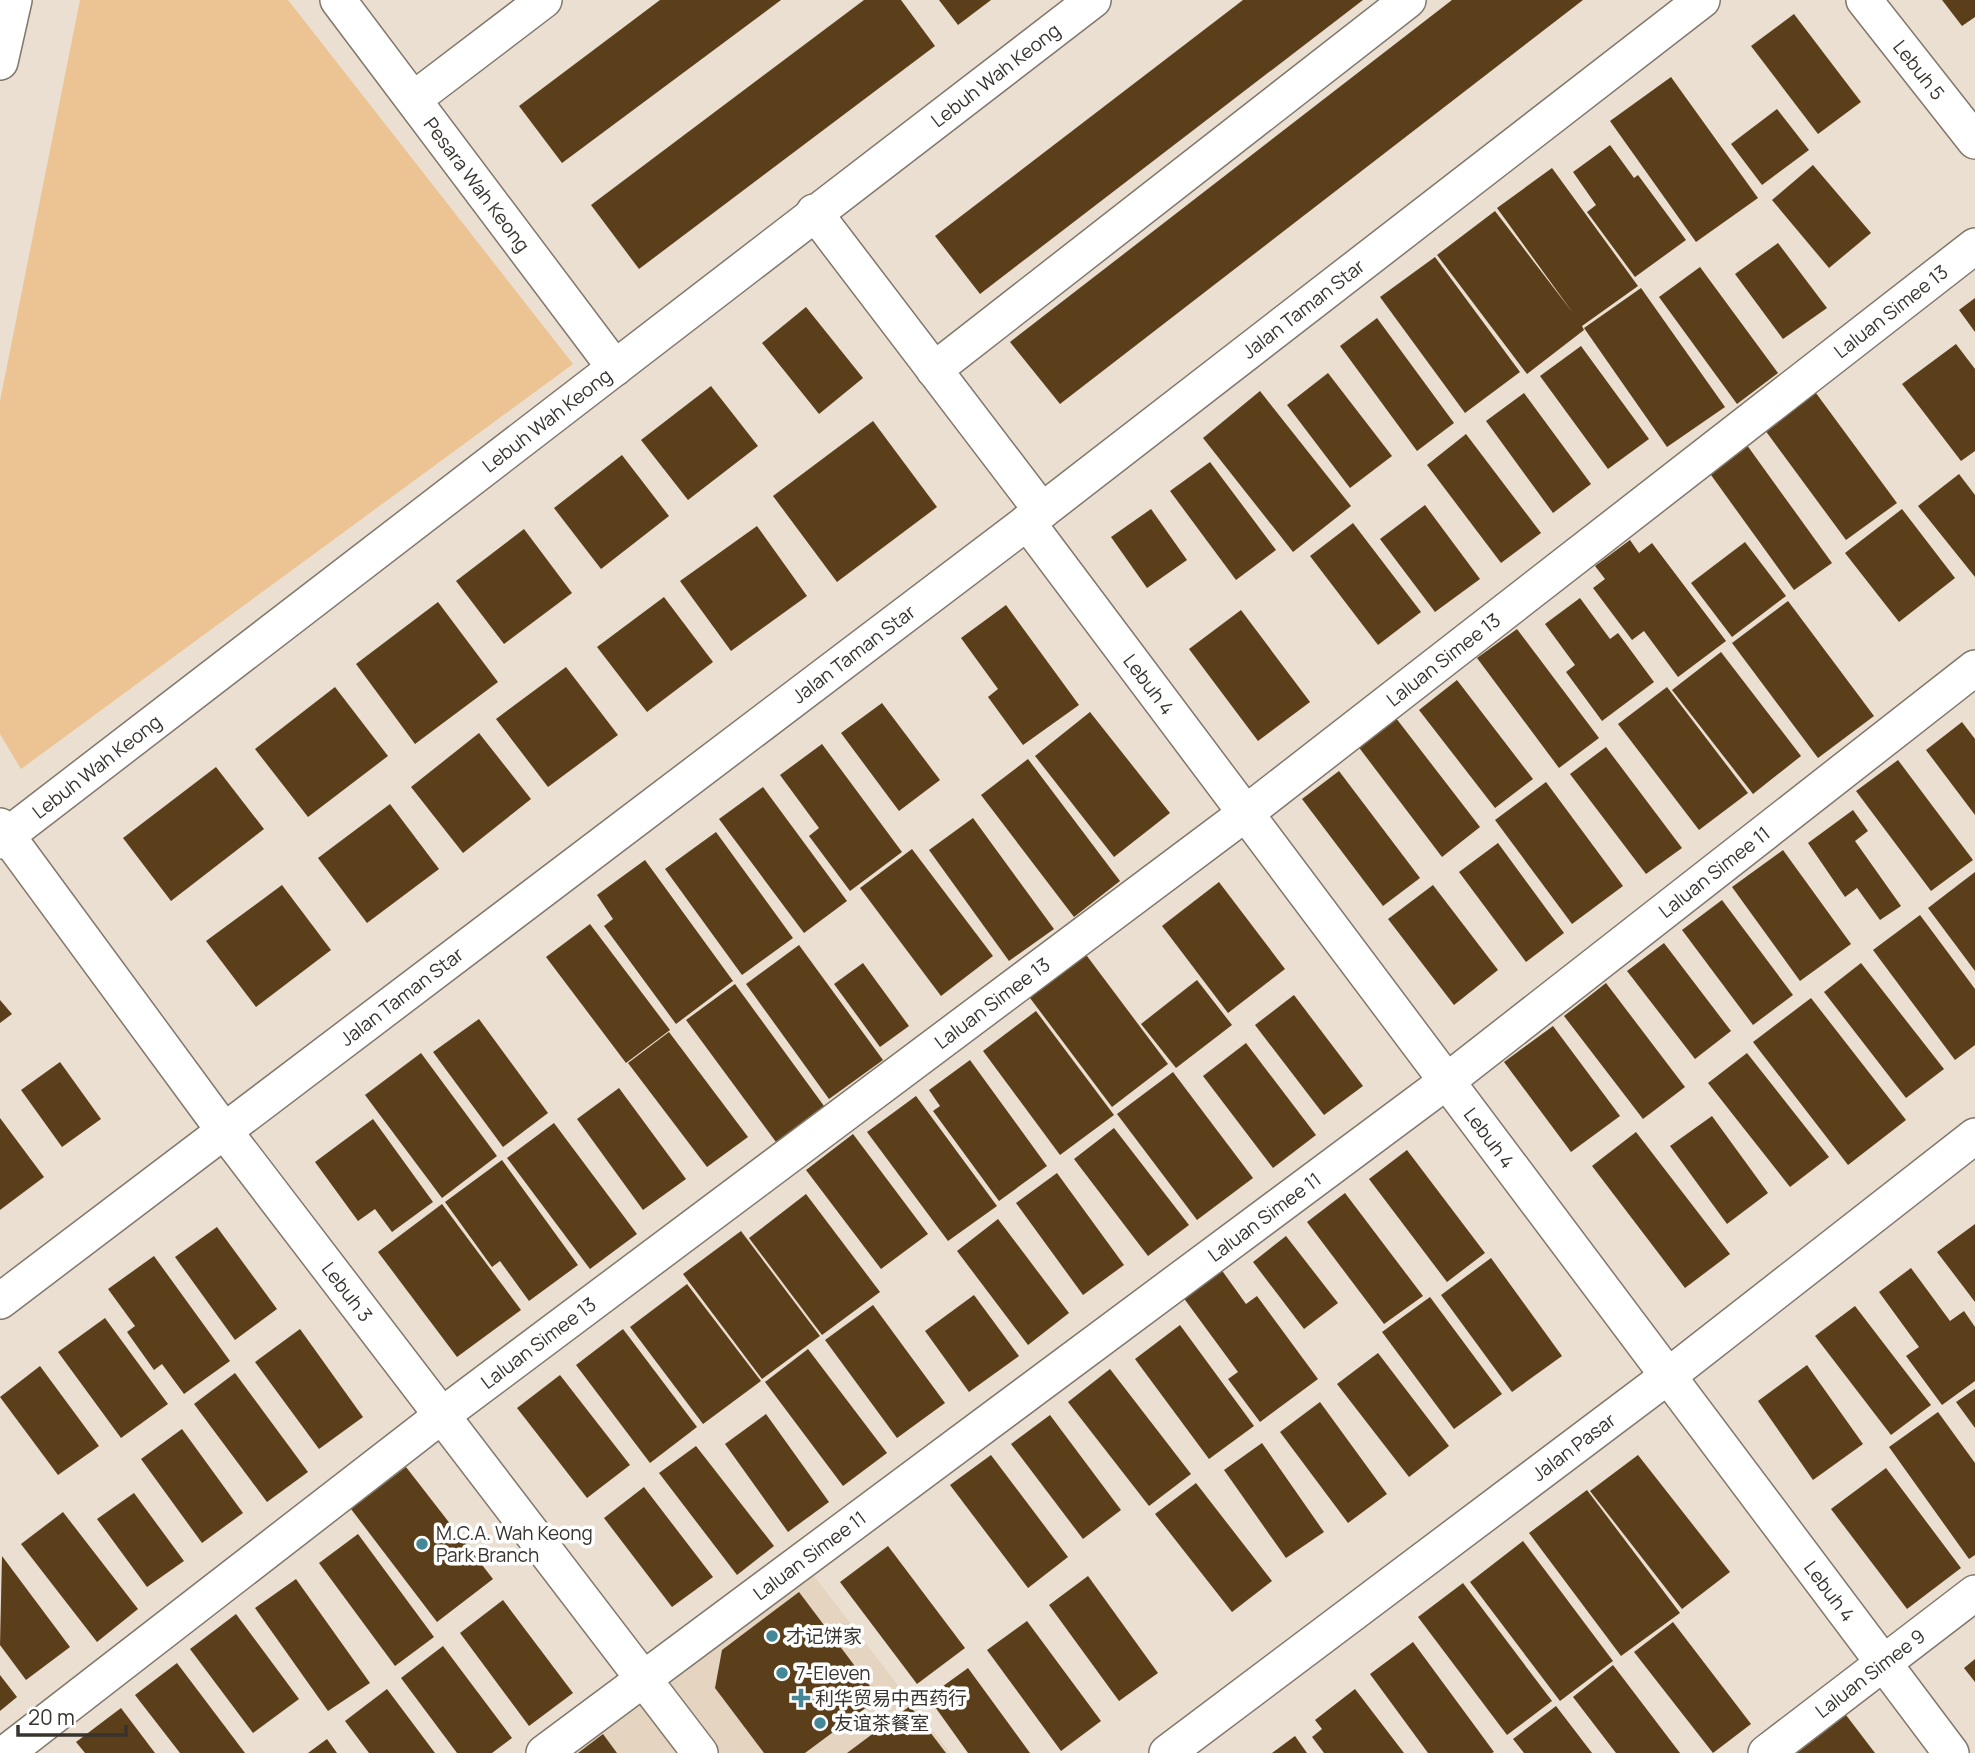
<svg xmlns="http://www.w3.org/2000/svg" width="1975" height="1753" viewBox="0 0 1975 1753" font-family="Manrope,'Noto Sans SC',sans-serif">
  <style>
    .built { fill: #e4d4c0 }
    .green { fill: #ecc392 }
    .building { fill: #5b3f1a }
    .lines { fill: none; stroke-linecap: round; stroke-linejoin: round }
    .minor-casing { stroke: #81776b; stroke-width: 38 }
    .minor { stroke: #fff; stroke-width: 35 }
    .poi-dot { fill: #448797; stroke: #fff; stroke-width: 2.5 }
    .labels { text-anchor: middle; dominant-baseline: central; stroke-width: 7; stroke-linejoin: round; paint-order: stroke }
    .street-label { font-size: 19px; fill: #38332e; stroke: #fff }
    .poi-label { font-size: 19px; fill: #38332e; stroke: #fff; text-anchor: start }
  </style>
  <rect width="100%" height="100%" fill="#ebdfd1"/>
  <!-- built -->
  <polygon class="built" points="801,1559 950,1753 545,1753"/>
  <!-- green -->
  <polygon class="green" points="80,0 288,0 573,364 21,769 0,734 0,401"/>
  <!-- building -->
  <g class="building">
    <polygon points="660,0 781,0 562,163 519,106"/>
    <polygon points="864,0 901,0 935,46 639,269 591,205"/>
    <polygon points="939,0 991,0 958,25"/>
    <polygon points="1243,0 1363,0 980,294 935,236"/>
    <polygon points="1452,0 1583,0 1060,404 1010,342"/>
    <polygon points="1942,0 1975,0 1975,17 1962,26"/>
    <polygon points="1794,14 1861,102 1818,134 1751,46"/>
    <polygon points="1671,77 1758,198 1696,242 1610,121"/>
    <polygon points="1777,109 1809,150 1762,185 1731,144"/>
    <polygon points="1610,145 1634,178 1638,175 1686,240 1635,277 1587,212 1596,205 1573,172"/>
    <polygon points="1813,165 1871,233 1829,268 1772,200"/>
    <polygon points="1552,168 1638,286 1582,326 1584,330 1527,374 1437,255 1495,211 1573,313 1497,208"/>
    <polygon points="1778,243 1827,308 1783,339 1735,274"/>
    <polygon points="1435,257 1520,372 1465,413 1380,297"/>
    <polygon points="1700,267 1778,373 1737,404 1659,297"/>
    <polygon points="1641,288 1725,407 1667,447 1584,328"/>
    <polygon points="1975,298 1975,332 1959,310"/>
    <polygon points="806,307 863,378 819,414 762,343"/>
    <polygon points="1377,318 1454,423 1417,451 1340,346"/>
    <polygon points="1956,344 1975,369 1975,451 1961,461 1902,384"/>
    <polygon points="1581,346 1649,439 1608,469 1540,376"/>
    <polygon points="1328,373 1392,456 1350,488 1287,405"/>
    <polygon points="711,386 758,446 688,500 641,440"/>
    <polygon points="1813,389 1897,503 1846,540 1762,426"/>
    <polygon points="1260,391 1351,506 1293,552 1203,438"/>
    <polygon points="1524,393 1591,484 1553,513 1486,421"/>
    <polygon points="873,421 937,507 837,582 773,496"/>
    <polygon points="1466,434 1541,533 1501,563 1427,465"/>
    <polygon points="1744,441 1832,563 1794,590 1706,468"/>
    <polygon points="622,455 669,516 601,569 554,508"/>
    <polygon points="1210,462 1276,550 1236,580 1170,491"/>
    <polygon points="1959,474 1975,495 1975,577 1918,506"/>
    <polygon points="1425,505 1480,579 1435,612 1380,539"/>
    <polygon points="1151,509 1187,560 1147,588 1111,537"/>
    <polygon points="1902,509 1955,578 1899,622 1845,553"/>
    <polygon points="1353,523 1421,612 1378,645 1310,556"/>
    <polygon points="757,526 807,596 731,651 680,581"/>
    <polygon points="524,529 572,593 504,644 456,581"/>
    <polygon points="1630,540 1639,553 1652,543 1726,641 1678,677 1644,631 1632,640 1593,588 1605,579 1595,566"/>
    <polygon points="1745,542 1786,596 1732,637 1691,583"/>
    <polygon points="664,597 713,662 647,712 597,647"/>
    <polygon points="1580,598 1610,639 1618,633 1654,682 1602,721 1566,672 1575,665 1545,624"/>
    <polygon points="1788,601 1874,716 1818,758 1732,643"/>
    <polygon points="438,602 498,682 415,744 356,664"/>
    <polygon points="1006,605 1079,705 1023,745 988,697 998,689 961,638"/>
    <polygon points="1241,610 1310,702 1258,741 1189,649"/>
    <polygon points="1517,629 1599,738 1559,768 1477,658"/>
    <polygon points="1721,652 1801,756 1753,794 1672,690"/>
    <polygon points="566,667 618,735 548,787 496,719"/>
    <polygon points="1457,680 1533,779 1495,808 1419,710"/>
    <polygon points="335,687 388,756 308,817 255,749"/>
    <polygon points="1667,687 1748,793 1699,830 1618,724"/>
    <polygon points="882,703 940,780 899,811 841,733"/>
    <polygon points="1389,709 1480,827 1442,857 1351,737"/>
    <polygon points="1090,712 1170,813 1114,857 1035,756"/>
    <polygon points="1962,722 1975,739 1975,815 1926,750"/>
    <polygon points="479,733 531,799 463,853 411,787"/>
    <polygon points="822,744 902,852 850,891 809,836 819,828 780,775"/>
    <polygon points="1606,747 1682,848 1646,874 1570,774"/>
    <polygon points="1028,759 1120,881 1074,917 981,795"/>
    <polygon points="1898,760 1973,860 1931,891 1856,791"/>
    <polygon points="216,767 264,829 171,901 123,838"/>
    <polygon points="1339,771 1420,878 1383,906 1302,799"/>
    <polygon points="1546,782 1623,886 1572,924 1495,820"/>
    <polygon points="763,787 847,901 804,933 719,819"/>
    <polygon points="390,804 439,869 367,923 318,858"/>
    <polygon points="1853,810 1868,831 1855,841 1901,906 1880,920 1857,888 1845,897 1808,843"/>
    <polygon points="973,818 1054,929 1009,961 929,850"/>
    <polygon points="716,832 793,938 742,975 665,869"/>
    <polygon points="1498,843 1564,933 1526,962 1459,872"/>
    <polygon points="912,849 993,956 941,996 860,888"/>
    <polygon points="1783,850 1851,944 1800,981 1732,887"/>
    <polygon points="645,860 733,981 676,1024 604,926 613,919 597,895"/>
    <polygon points="1975,872 1975,971 1928,908"/>
    <polygon points="1219,882 1285,969 1228,1013 1162,926"/>
    <polygon points="282,885 331,950 256,1007 206,941"/>
    <polygon points="1433,885 1498,970 1454,1005 1388,919"/>
    <polygon points="1722,900 1793,995 1753,1025 1682,930"/>
    <polygon points="1920,915 1975,989 1975,1045 1955,1060 1873,950"/>
    <polygon points="590,924 670,1030 626,1063 546,957"/>
    <polygon points="1664,943 1731,1031 1695,1059 1627,971"/>
    <polygon points="799,945 883,1060 829,1099 746,984"/>
    <polygon points="1081,948 1168,1064 1112,1107 1024,990"/>
    <polygon points="863,963 909,1026 880,1047 834,984"/>
    <polygon points="1861,963 1944,1069 1906,1098 1824,992"/>
    <polygon points="1197,980 1232,1025 1176,1068 1141,1024"/>
    <polygon points="1606,983 1685,1087 1643,1119 1564,1016"/>
    <polygon points="735,984 824,1106 776,1142 686,1020"/>
    <polygon points="1294,995 1363,1086 1324,1115 1255,1025"/>
    <polygon points="1811,998 1906,1120 1848,1165 1753,1042"/>
    <polygon points="0,1000 12,1014 0,1023"/>
    <polygon points="1036,1011 1114,1115 1060,1155 983,1051"/>
    <polygon points="479,1019 548,1113 503,1147 433,1052"/>
    <polygon points="1553,1026 1620,1116 1571,1152 1504,1062"/>
    <polygon points="669,1032 748,1137 707,1167 628,1063"/>
    <polygon points="1246,1043 1316,1135 1273,1168 1203,1076"/>
    <polygon points="421,1053 497,1156 442,1198 365,1095"/>
    <polygon points="1747,1053 1829,1157 1790,1187 1708,1083"/>
    <polygon points="970,1060 1047,1166 999,1201 933,1111 940,1106 929,1090"/>
    <polygon points="60,1062 101,1119 62,1147 21,1090"/>
    <polygon points="1173,1072 1253,1178 1197,1220 1117,1114"/>
    <polygon points="619,1088 686,1179 643,1210 577,1119"/>
    <polygon points="916,1096 997,1206 948,1241 867,1132"/>
    <polygon points="1712,1116 1768,1193 1727,1224 1670,1146"/>
    <polygon points="0,1118 44,1177 0,1210"/>
    <polygon points="373,1119 433,1202 392,1232 375,1209 358,1221 315,1162"/>
    <polygon points="554,1123 637,1234 590,1269 507,1158"/>
    <polygon points="1114,1128 1189,1225 1148,1256 1074,1159"/>
    <polygon points="1636,1132 1730,1254 1685,1288 1592,1166"/>
    <polygon points="853,1134 928,1234 881,1269 806,1170"/>
    <polygon points="1407,1150 1485,1253 1447,1282 1369,1179"/>
    <polygon points="502,1160 578,1265 529,1301 500,1261 492,1267 445,1202"/>
    <polygon points="1057,1173 1124,1265 1083,1295 1016,1203"/>
    <polygon points="1345,1193 1423,1296 1384,1324 1307,1222"/>
    <polygon points="806,1194 880,1292 822,1335 749,1238"/>
    <polygon points="442,1204 521,1310 457,1357 378,1252"/>
    <polygon points="998,1219 1069,1313 1028,1345 957,1251"/>
    <polygon points="1975,1224 1975,1302 1937,1252"/>
    <polygon points="217,1227 277,1309 235,1340 175,1257"/>
    <polygon points="741,1231 820,1336 762,1379 683,1274"/>
    <polygon points="1286,1236 1338,1303 1304,1329 1253,1262"/>
    <polygon points="154,1256 230,1361 184,1394 162,1364 154,1370 127,1332 135,1326 108,1289"/>
    <polygon points="1491,1258 1562,1356 1512,1392 1441,1295"/>
    <polygon points="1218,1265 1246,1304 1257,1296 1318,1379 1260,1422 1228,1379 1238,1372 1180,1293"/>
    <polygon points="1911,1268 1950,1321 1964,1311 1975,1327 1975,1381 1942,1405 1906,1356 1919,1347 1879,1292"/>
    <polygon points="687,1284 761,1381 703,1424 630,1327"/>
    <polygon points="974,1295 1019,1356 969,1392 925,1331"/>
    <polygon points="1430,1297 1502,1394 1454,1429 1382,1332"/>
    <polygon points="873,1305 945,1403 897,1438 825,1340"/>
    <polygon points="1855,1306 1931,1405 1891,1435 1815,1336"/>
    <polygon points="105,1318 168,1404 121,1438 58,1352"/>
    <polygon points="1180,1325 1254,1426 1209,1459 1135,1359"/>
    <polygon points="300,1329 363,1417 319,1449 255,1362"/>
    <polygon points="623,1329 697,1427 650,1463 576,1365"/>
    <polygon points="808,1349 887,1453 843,1486 765,1382"/>
    <polygon points="1378,1353 1449,1446 1409,1477 1337,1384"/>
    <polygon points="1807,1365 1863,1444 1813,1480 1758,1401"/>
    <polygon points="40,1366 99,1446 58,1475 0,1397"/>
    <polygon points="1110,1369 1191,1474 1149,1506 1068,1402"/>
    <polygon points="235,1373 308,1472 267,1502 194,1404"/>
    <polygon points="560,1375 630,1465 587,1498 517,1408"/>
    <polygon points="1975,1389 1975,1428 1956,1402"/>
    <polygon points="1320,1402 1387,1494 1348,1523 1280,1432"/>
    <polygon points="1938,1412 1975,1463 1975,1555 1969,1559 1889,1447"/>
    <polygon points="766,1414 829,1502 788,1532 725,1444"/>
    <polygon points="1050,1415 1121,1510 1083,1539 1011,1444"/>
    <polygon points="182,1429 243,1513 202,1543 141,1459"/>
    <polygon points="1262,1443 1324,1532 1286,1558 1224,1470"/>
    <polygon points="696,1446 774,1546 737,1575 659,1473"/>
    <polygon points="991,1455 1068,1557 1028,1588 950,1485"/>
    <polygon points="1638,1455 1730,1572 1682,1609 1590,1491"/>
    <polygon points="406,1467 493,1579 437,1622 351,1509"/>
    <polygon points="1886,1468 1961,1568 1907,1609 1831,1509"/>
    <polygon points="1196,1483 1272,1581 1232,1612 1155,1514"/>
    <polygon points="644,1487 713,1577 672,1607 604,1518"/>
    <polygon points="1587,1490 1680,1613 1621,1656 1529,1533"/>
    <polygon points="134,1493 184,1561 147,1587 97,1519"/>
    <polygon points="63,1512 138,1609 97,1642 21,1544"/>
    <polygon points="358,1534 434,1637 395,1666 319,1563"/>
    <polygon points="1523,1541 1613,1661 1560,1701 1470,1582"/>
    <polygon points="888,1546 965,1648 917,1684 840,1582"/>
    <polygon points="2,1556 70,1647 26,1680 0,1645"/>
    <polygon points="1088,1576 1158,1673 1119,1701 1049,1605"/>
    <polygon points="296,1579 370,1683 328,1711 255,1608"/>
    <polygon points="1463,1583 1552,1701 1507,1735 1418,1617"/>
    <polygon points="799,1592 879,1698 805,1753 764,1753 715,1688 722,1650"/>
    <polygon points="503,1600 573,1693 529,1726 460,1633"/>
    <polygon points="236,1614 299,1699 253,1733 190,1649"/>
    <polygon points="1027,1621 1101,1721 1061,1751 987,1650"/>
    <polygon points="1673,1622 1751,1724 1713,1753 1634,1652"/>
    <polygon points="1413,1642 1494,1752 1492,1753 1428,1753 1370,1674"/>
    <polygon points="443,1646 512,1738 492,1753 457,1753 401,1678"/>
    <polygon points="1975,1659 1975,1682 1964,1668"/>
    <polygon points="177,1663 245,1753 180,1753 135,1695"/>
    <polygon points="1613,1665 1680,1753 1616,1753 1573,1697"/>
    <polygon points="968,1668 1030,1753 968,1753 928,1697"/>
    <polygon points="0,1675 17,1697 0,1711"/>
    <polygon points="387,1689 435,1753 369,1753 345,1721"/>
    <polygon points="1355,1689 1404,1753 1324,1753 1312,1737 1322,1729 1315,1720"/>
    <polygon points="910,1706 946,1753 847,1753"/>
    <polygon points="1556,1706 1592,1753 1524,1753 1513,1739"/>
    <polygon points="121,1708 155,1753 85,1753 76,1742"/>
    <polygon points="1846,1715 1875,1753 1797,1753"/>
    <polygon points="603,1734 617,1753 578,1753"/>
    <polygon points="1295,1736 1307,1753 1272,1753"/>
    <polygon points="327,1739 337,1753 308,1753"/>
  </g>
  <g class="lines">
    <!-- minor casing -->
    <g class="minor-casing">
      <g id="minor">
        <path id="s1" d="M338,0L615,368"/>
        <path id="s2" d="M1864,0L1975,141"/>
        <polyline points="0,62 14,0"/>
        <polyline points="414,99 544,0"/>
        <polyline points="814,212 1042,511"/>
        <polyline points="934,370 1408,0"/>
        <path id="s3" d="M1027,522L1951,1753"/>
        <path id="s4" d="M0,826L225,1132L700,1753"/>
        <path id="s5" d="M0,841L1093,0"/>
        <path id="s6" d="M0,1301L1042,511L1702,0"/>
        <path id="s7" d="M6,1753L441,1416L1246,813L1975,246"/>
        <path id="s8" d="M544,1753L1447,1081L1975,668"/>
        <path id="s9" d="M1167,1753L1668,1376L1975,1136"/>
        <path id="s10" d="M1766,1753L1975,1593"/>
      </g>
    </g>
    <!-- minor -->
    <use href="#minor" class="minor"/>
  </g>
  <!-- markers -->
  <g class="poi-dot">
    <circle cx="422" cy="1544" r="7"/>
    <circle cx="772" cy="1636" r="7"/>
    <circle cx="782" cy="1673" r="7"/>
    <path d="M797.5 1687.5h7v7h7v7h-7v7h-7v-7h-7v-7h7z"/>
    <circle cx="820" cy="1723" r="7"/>
  </g>
  <g class="labels">
    <!-- street labels -->
    <g class="street-label">
      <text stroke="none"><textPath href="#s2" startOffset="89">Lebuh 5</textPath></text>
      <text stroke="none"><textPath href="#s5" startOffset="1256">Lebuh Wah Keong</textPath></text>
      <text stroke="none"><textPath href="#s1" startOffset="231">Pesara Wah Keong</textPath></text>
      <text stroke="none"><textPath href="#s6" startOffset="1638">Jalan Taman Star</textPath></text>
      <text stroke="none"><textPath href="#s7" startOffset="2373">Laluan Simee 13</textPath></text>
      <text stroke="none"><textPath href="#s5" startOffset="690">Lebuh Wah Keong</textPath></text>
      <text stroke="none"><textPath href="#s6" startOffset="1071">Jalan Taman Star</textPath></text>
      <text stroke="none"><textPath href="#s7" startOffset="1806">Laluan Simee 13</textPath></text>
      <text stroke="none"><textPath href="#s3" startOffset="203">Lebuh 4</textPath></text>
      <text stroke="none"><textPath href="#s5" startOffset="122">Lebuh Wah Keong</textPath></text>
      <text stroke="none"><textPath href="#s8" startOffset="1465">Laluan Simee 11</textPath></text>
      <text stroke="none"><textPath href="#s6" startOffset="504">Jalan Taman Star</textPath></text>
      <text stroke="none"><textPath href="#s7" startOffset="1239">Laluan Simee 13</textPath></text>
      <text stroke="none"><textPath href="#s3" startOffset="770">Lebuh 4</textPath></text>
      <text stroke="none"><textPath href="#s8" startOffset="898">Laluan Simee 11</textPath></text>
      <text stroke="none"><textPath href="#s4" startOffset="581">Lebuh 3</textPath></text>
      <text stroke="none"><textPath href="#s7" startOffset="672">Laluan Simee 13</textPath></text>
      <text stroke="none"><textPath href="#s9" startOffset="509">Jalan Pasar</textPath></text>
      <text stroke="none"><textPath href="#s8" startOffset="331">Laluan Simee 11</textPath></text>
      <text stroke="none"><textPath href="#s3" startOffset="1337">Lebuh 4</textPath></text>
      <text stroke="none"><textPath href="#s10" startOffset="131">Laluan Simee 9</textPath></text>
    </g>
    <!-- poi labels -->
    <g class="poi-label">
      <text x="436" y="1533">M.C.A. Wah Keong<tspan x="436" dy="22">Park Branch</tspan></text>
      <text x="786" y="1636">才记饼家</text>
      <text x="796" y="1673">7-Eleven</text>
      <text x="815" y="1698">利华贸易中西药行</text>
      <text x="834" y="1723">友谊茶餐室</text>
    </g>
  </g>
  <!-- scale -->
  <path d="M18 1725v10h108v-10" fill="none" stroke="#38332e" stroke-width="3.5"/>
  <text x="28" y="1725" font-size="21" fill="#38332e" stroke="#ffffff" stroke-width="5" paint-order="stroke">20 m</text>
</svg>
